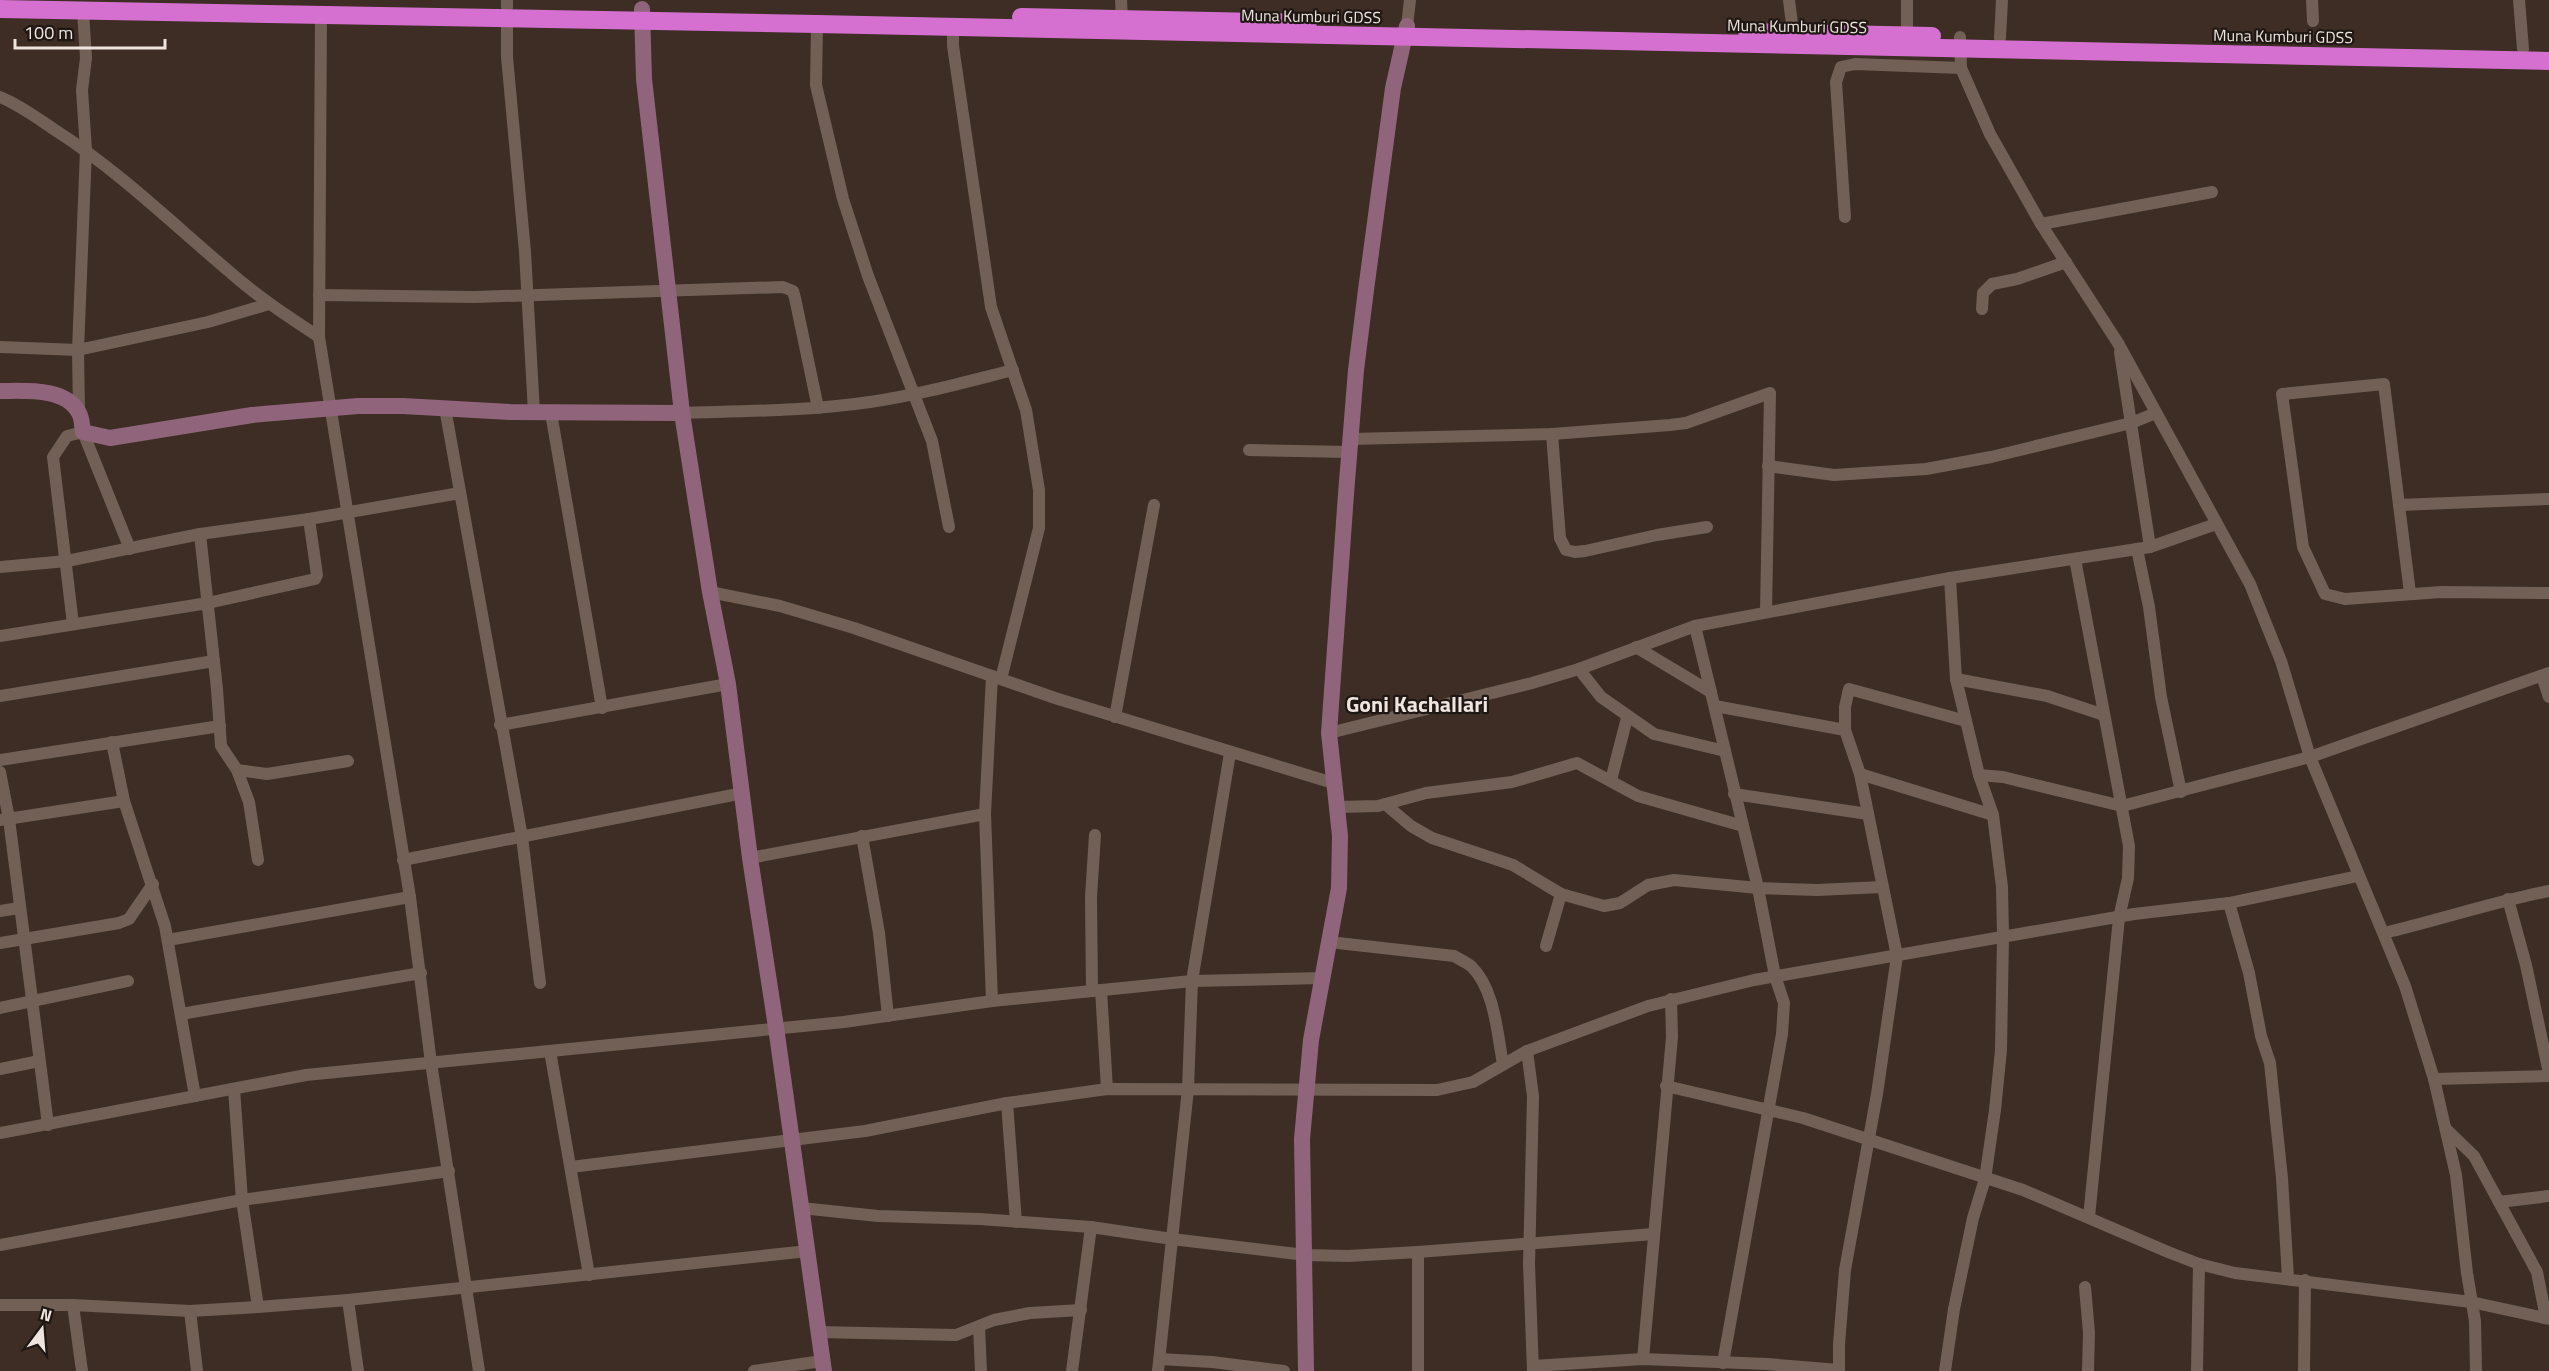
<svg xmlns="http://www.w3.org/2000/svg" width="2549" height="1371" viewBox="0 0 2549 1371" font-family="'Titillium Web',sans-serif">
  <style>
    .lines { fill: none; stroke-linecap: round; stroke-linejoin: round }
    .street { stroke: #726056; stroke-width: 12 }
    .secondary { stroke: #90657b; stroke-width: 16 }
    .highway { stroke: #d570d0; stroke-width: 18 }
    .labels { text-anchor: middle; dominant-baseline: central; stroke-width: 4.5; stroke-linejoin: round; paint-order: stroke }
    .street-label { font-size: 16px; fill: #efe4de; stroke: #1e1713 }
    .district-label { font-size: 22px; font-weight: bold; fill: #efe4de; stroke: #1e1713 }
  </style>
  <rect width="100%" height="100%" fill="#3d2d24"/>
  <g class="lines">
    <!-- street -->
    <g class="street">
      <polyline points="507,0 507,7"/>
      <polyline points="1121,0 1122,18"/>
      <polyline points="1789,0 1793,32"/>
      <polyline points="2312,0 2313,21"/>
      <polyline points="2519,0 2523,49"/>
      <polyline points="321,14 319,337 410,897 431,1063 479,1371"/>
      <polyline points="507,19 507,57 525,252 534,412"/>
      <polyline points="817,24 816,85 843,199 868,276 932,441 949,527"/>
      <polyline points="1407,26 1410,0"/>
      <polyline points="953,28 953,46 991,307 1026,410 1039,490 1039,528 1001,679"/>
      <polyline points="1907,35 1907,0"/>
      <polyline points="1960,37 1961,68 1990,134 2041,224 2118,343 2250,584 2281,661 2310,757 2405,986 2434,1079 2456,1175 2467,1273 2475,1321 2476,1371"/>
      <polyline points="2000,38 2002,0"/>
      <path d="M0,97C20,105 37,118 55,130C119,171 173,224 231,273C258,297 289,317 319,337"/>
      <polyline points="1845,217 1836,82 1841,67 1855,64 1961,68"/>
      <polyline points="2041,224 2212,192"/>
      <polyline points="319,295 475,297 783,287 793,291 795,298 818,408"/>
      <polyline points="1982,309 1983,293 1992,284 2017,279 2066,262"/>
      <polyline points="0,347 78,350 208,322 269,304"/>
      <polyline points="2120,352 2150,547"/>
      <polyline points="445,408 522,837 540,983"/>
      <polyline points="79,413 78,350 86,150 82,90 86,58 83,11"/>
      <polyline points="551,413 602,708"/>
      <path d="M682,413C745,411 808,411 870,402C918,395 965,382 1013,370"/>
      <polyline points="1552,434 1560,538 1566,550 1575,552 1585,551 1657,535 1707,527"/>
      <path d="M1351,439L1552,434L1670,425L1686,423L1770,393C1768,466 1768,539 1766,612"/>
      <polyline points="1249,450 1350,452"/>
      <polyline points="1768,466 1834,475 1926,469 1991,457 2131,423 2156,413"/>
      <polyline points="2399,505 2384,384 2282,394 2303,547 2325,594 2345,599 2441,592 2549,593"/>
      <polyline points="200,534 217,689 221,746 237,770 249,802 258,860"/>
      <polyline points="2137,549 2149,607 2161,697 2181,792"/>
      <polyline points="2075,559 2129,846 2128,878 2119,918 2089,1217"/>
      <polyline points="0,567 67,561 200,534 309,519 460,493"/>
      <polyline points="710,592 780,606 854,628 1055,698 1333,783"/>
      <polyline points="2410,593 2399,505 2549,499"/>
      <polyline points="73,624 53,457 67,436 83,432 130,549"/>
      <polyline points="1695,626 1758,888 1775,976 1784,1003 1782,1034 1723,1363"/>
      <polyline points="0,636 208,603 315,579 317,575 309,519"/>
      <polyline points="1636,647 1711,692"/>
      <polyline points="1579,669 1601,697 1654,734 1725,751"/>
      <polyline points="2542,676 2549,697"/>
      <polyline points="1956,679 2047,696 2104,715"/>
      <polyline points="0,696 214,661"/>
      <polyline points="1715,706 1845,730"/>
      <polyline points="1115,717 1154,505"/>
      <polyline points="500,725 728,684"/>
      <polyline points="1329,733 1532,683 1579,669 1695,626 1950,578 2150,547 2216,524"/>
      <polyline points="112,742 124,801 165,926 195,1096"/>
      <polyline points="0,760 220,726"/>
      <polyline points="237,770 267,774 348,761"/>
      <polyline points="0,772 9,819 48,1125"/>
      <polyline points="1860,774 1993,815"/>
      <polyline points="1979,775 2003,777 2122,806 2310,757 2549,673"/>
      <polyline points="1611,780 1627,718"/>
      <polyline points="1734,794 1868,814"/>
      <polyline points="1385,804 1411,826 1432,838 1513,865 1561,894 1604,906 1620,903 1648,885 1674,880 1758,888 1817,890 1882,887"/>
      <polyline points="1338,807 1378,806 1426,793 1512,782 1577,763 1638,796 1743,826"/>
      <polyline points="0,820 124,801"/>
      <polyline points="862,836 879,933 888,1016"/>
      <polyline points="750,858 985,814"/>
      <polyline points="403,860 743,793"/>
      <polyline points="2508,899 2526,965 2549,1073"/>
      <polyline points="2229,903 2249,973 2261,1036 2270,1063 2282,1178 2288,1278"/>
      <polyline points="0,911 19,908"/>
      <path d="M2384,933C2439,920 2493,902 2549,891"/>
      <polyline points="168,940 410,897"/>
      <path d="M1329,942L1454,956C1459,959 1466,962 1471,966C1495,989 1497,1033 1503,1064"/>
      <polyline points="0,943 119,923 129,919 153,884"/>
      <polyline points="1546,946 1561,894"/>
      <polyline points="1101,990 1107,1089"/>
      <polyline points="1092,991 1091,897 1095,835"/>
      <polyline points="992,1001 985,814 992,676"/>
      <polyline points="0,1008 128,981"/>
      <polyline points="181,1014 421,973"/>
      <polyline points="550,1051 589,1275"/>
      <polyline points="1527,1051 1533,1096 1529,1264 1533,1371"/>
      <polyline points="0,1069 39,1061"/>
      <polyline points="2434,1079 2549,1076"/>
      <polyline points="1666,1086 1803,1118 2023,1190 2168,1252 2199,1264 2235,1273 2471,1302 2549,1319"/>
      <polyline points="234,1089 242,1200 258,1307"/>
      <polyline points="1007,1103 1016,1222"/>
      <polyline points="2446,1129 2474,1156 2537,1272 2546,1318"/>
      <polyline points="0,1133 306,1075 844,1022 992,1001 1192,981 1322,978"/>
      <polyline points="571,1167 865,1131 1007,1103 1107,1089 1437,1090 1473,1082 1527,1051 1648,1006 1754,980 2134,914 2229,903 2358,876"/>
      <polyline points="2499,1202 2549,1196"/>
      <polyline points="801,1208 878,1216 980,1219 1091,1227 1172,1239 1305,1255 1348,1256 1418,1252 1654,1234"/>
      <polyline points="0,1245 242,1200 449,1171"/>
      <polyline points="2085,1287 2089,1333 2088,1371"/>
      <polyline points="348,1300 358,1371"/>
      <polyline points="0,1305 73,1305 190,1311 258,1307 348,1300 808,1251"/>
      <polyline points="73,1305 82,1371"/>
      <polyline points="190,1311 197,1371"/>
      <polyline points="979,1327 981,1371"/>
      <polyline points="818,1332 956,1335 994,1320 1030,1313 1081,1310"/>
      <polyline points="1160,1359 1212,1362 1284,1371"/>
      <polyline points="1643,1359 1672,1037 1671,999"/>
      <polyline points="1533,1366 1643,1359 1767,1364 1839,1370"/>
      <polyline points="754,1371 822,1361"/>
      <polyline points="1072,1371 1091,1227"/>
      <polyline points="1158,1371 1188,1089 1192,981 1230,753"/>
      <polyline points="1418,1371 1418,1252"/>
      <polyline points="1839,1371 1839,1344 1845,1270 1877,1094 1897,956 1860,774 1845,730 1845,707 1849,689 1966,721"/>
      <polyline points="1945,1371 1954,1309 1973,1218 1985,1179 1995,1110 2001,1050 2003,937 2002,887 1993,815 1979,775 1956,679 1950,578"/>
      <polyline points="2197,1371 2199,1264"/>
      <polyline points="2304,1371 2305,1280"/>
    </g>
    <!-- secondary -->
    <g class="secondary">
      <polyline points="642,9 644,79 682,413 710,592 728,684 750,858 776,1027 824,1371"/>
      <path d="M0,391C24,391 66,387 79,413C82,418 82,426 83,432L110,438L252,415L358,406H403L510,412L682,413"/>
      <polyline points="1306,1371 1302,1139 1311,1040 1339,888 1340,836 1329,733 1346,494 1356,370 1366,290 1393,88 1407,26"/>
    </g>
    <!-- highway -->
    <g class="highway">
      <polyline points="0,9 817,24 2549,61"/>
      <polyline points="1021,17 1308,23"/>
      <polyline points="1747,32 1932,36"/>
    </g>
  </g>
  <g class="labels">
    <!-- street labels -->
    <g class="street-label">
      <text transform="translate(1311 16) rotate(1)">Muna Kumburi GDSS</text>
      <text transform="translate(1797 26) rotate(1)">Muna Kumburi GDSS</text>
      <text transform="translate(2283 36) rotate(1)">Muna Kumburi GDSS</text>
    </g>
    <!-- district labels -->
    <g class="district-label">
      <text x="1417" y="704">Goni Kachallari</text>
    </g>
  </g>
  <!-- north arrow -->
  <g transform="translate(42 1329) rotate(16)" stroke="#1e1713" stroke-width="4.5" paint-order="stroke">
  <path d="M0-4.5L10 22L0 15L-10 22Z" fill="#efe4de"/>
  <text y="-9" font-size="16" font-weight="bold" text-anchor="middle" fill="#efe4de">N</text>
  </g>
  <!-- scale -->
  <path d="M15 39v9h150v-9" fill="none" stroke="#efe4de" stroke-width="3"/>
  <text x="24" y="39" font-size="18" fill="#efe4de" stroke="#1e1713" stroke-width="4.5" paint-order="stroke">100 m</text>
</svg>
